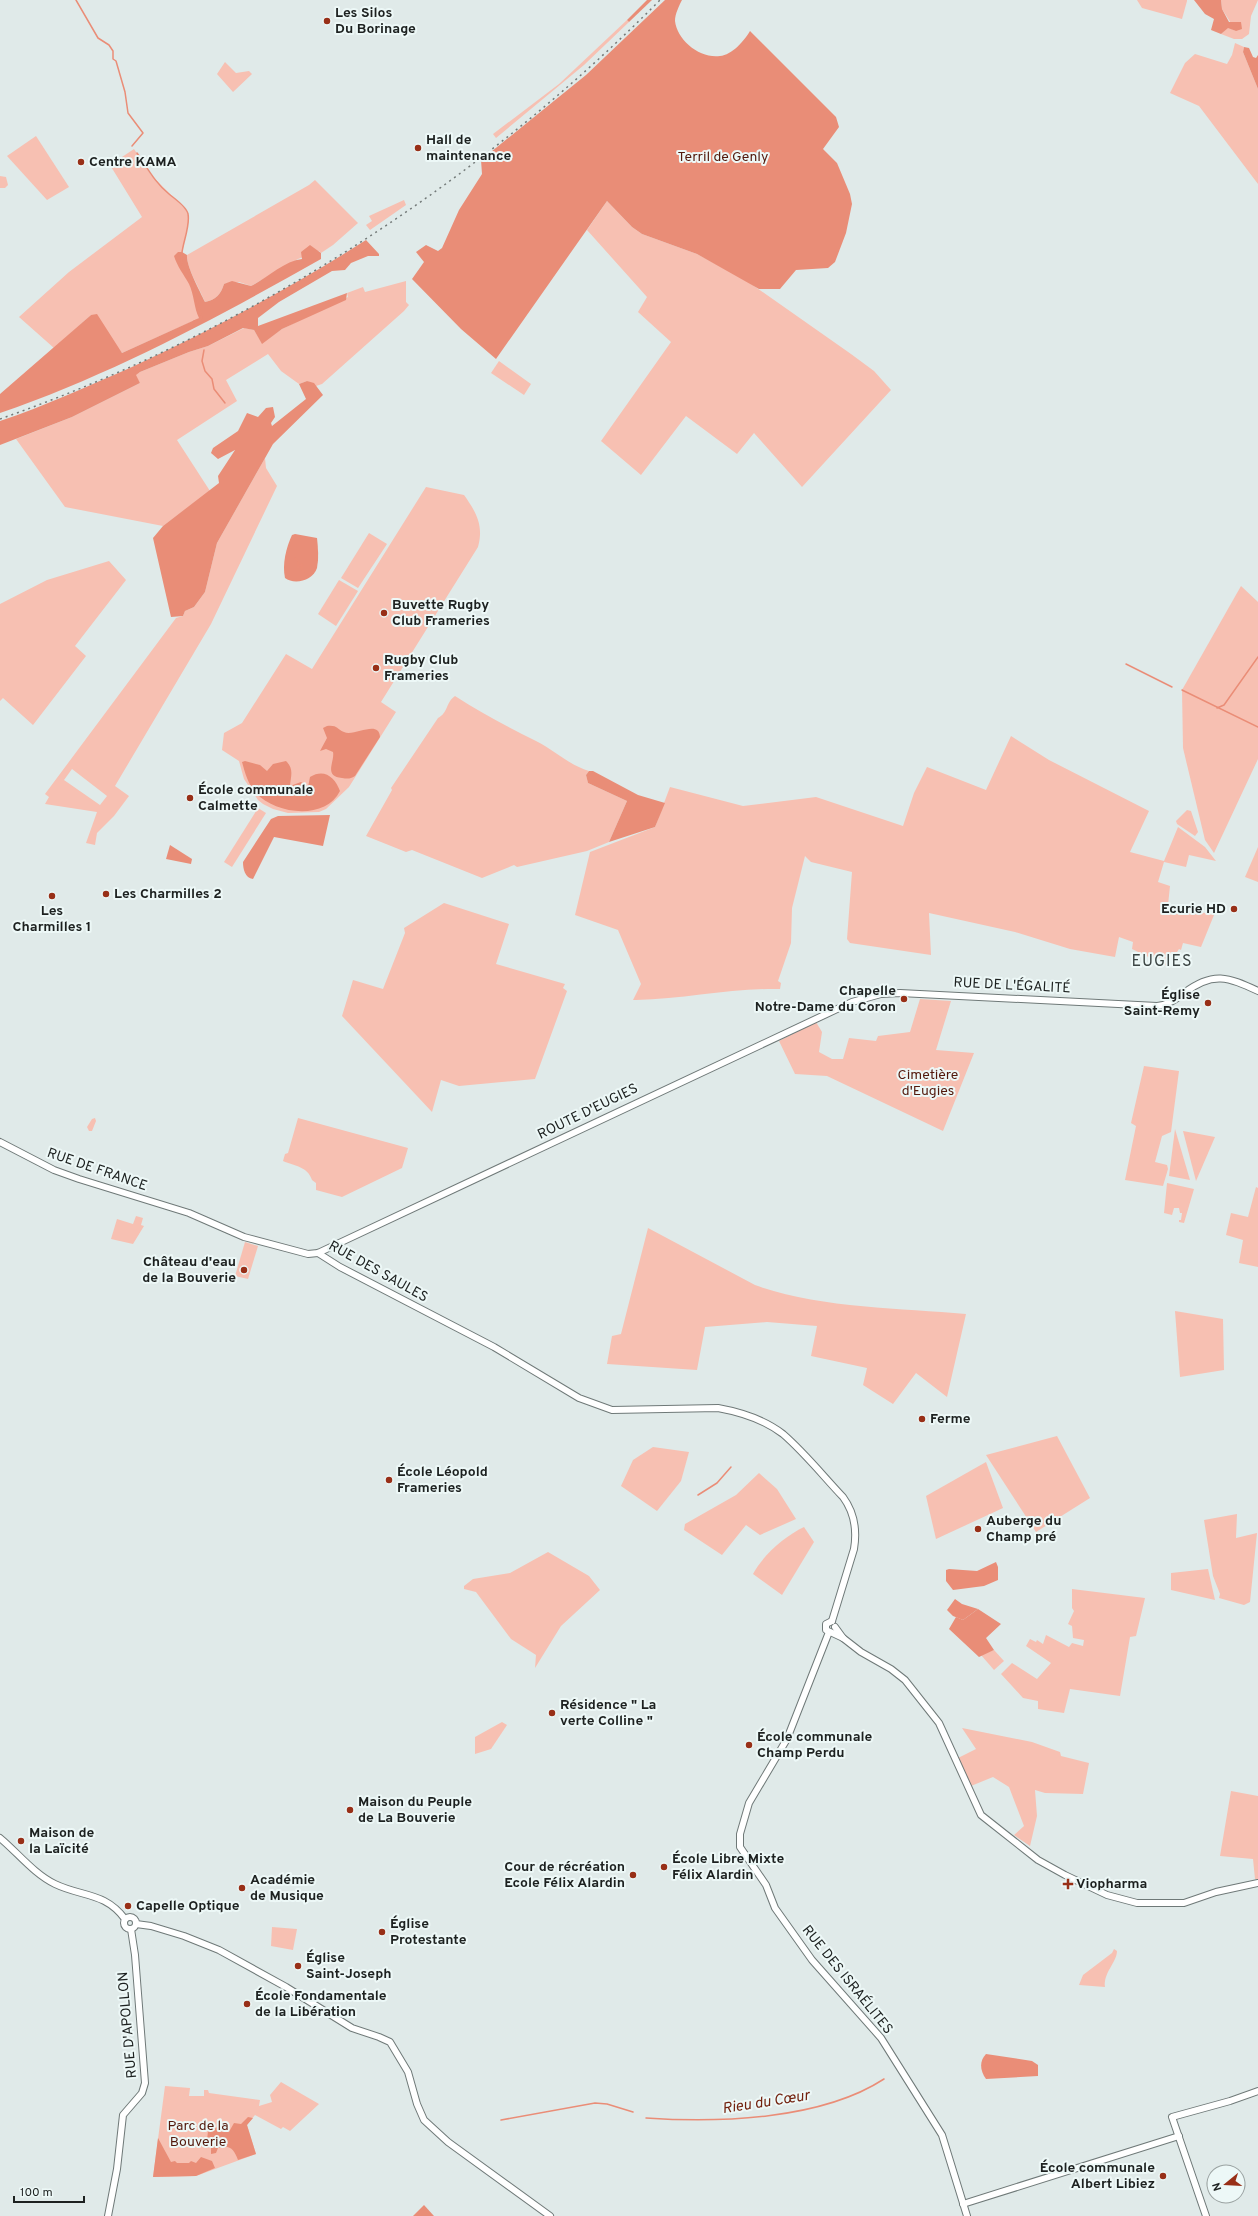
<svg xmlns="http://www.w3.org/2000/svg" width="1258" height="2216" viewBox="0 0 1258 2216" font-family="Overpass,sans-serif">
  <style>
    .green { fill: #f7c0b2; fill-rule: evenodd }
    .forest { fill: #e98d77 }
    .water { fill: #ea8d77 }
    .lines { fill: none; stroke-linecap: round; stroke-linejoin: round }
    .stream { stroke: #ea8d77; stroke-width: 1.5 }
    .secondary-casing { stroke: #6f7978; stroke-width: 8 }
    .secondary { stroke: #fff; stroke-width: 6 }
    .rail { stroke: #737a79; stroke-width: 1.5; stroke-dasharray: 2 4; stroke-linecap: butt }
    .poi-dot { fill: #982f17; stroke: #edf8f7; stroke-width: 1.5 }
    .labels { text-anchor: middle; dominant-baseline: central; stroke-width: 4; stroke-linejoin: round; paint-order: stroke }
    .poi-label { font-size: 14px; font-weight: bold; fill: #1d2120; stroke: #edf8f7; text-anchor: start }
    .park-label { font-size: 14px; fill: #53190c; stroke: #edf8f7 }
    .street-label { font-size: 14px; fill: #1d2120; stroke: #edf8f7 }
    .water-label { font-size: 15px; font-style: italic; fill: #73220f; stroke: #edf8f7 }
    .quarter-label { font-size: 16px; letter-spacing: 1px; fill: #3b4443; stroke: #edf8f7 }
  </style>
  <rect width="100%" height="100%" fill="#e0eae9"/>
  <!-- green -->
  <g class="green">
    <polygon points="1137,0 1187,0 1187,1 1182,19 1142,8"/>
    <polygon points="1221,0 1258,0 1251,16 1249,34 1242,39 1234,39 1221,34 1228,27 1236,31 1222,9"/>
    <polygon points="627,20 629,22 584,65 496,138 493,134 559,84"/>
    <polygon points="1235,43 1244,47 1243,52 1258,89 1258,184 1199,106 1170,93 1185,63 1195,54 1227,64 1232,55"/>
    <polygon points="225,62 236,73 249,71 252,74 233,92 217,74"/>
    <polygon points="36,136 69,187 47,200 7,156"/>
    <polygon points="134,149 151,175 187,211 189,220 181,257 202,317 122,353 91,315 54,348 19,317 69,272 142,217 110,165"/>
    <polygon points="0,176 6,177 8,185 5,188 0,188"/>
    <path d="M315,180L358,223L333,245L321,253L319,251L298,259L251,286L239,282L224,284C221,294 216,300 205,302C200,289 186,267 187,255L309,185Z"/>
    <polygon points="404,200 406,205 370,230 366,225 372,221 369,216"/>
    <polygon points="607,201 632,227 642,234 697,254 744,279 851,354 874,371 891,390 802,487 754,433 737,454 686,416 641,475 601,441 671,342 638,312 647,297 587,230"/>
    <polygon points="406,281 406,302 409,305 404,311 322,384 316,386 307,381 299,384 281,371 268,354 226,380 237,401 177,440 210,491 163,526 65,507 16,439 72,417 140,383 135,375 140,372 189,352 208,346 244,328 254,330 262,343 282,329 348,297 347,293 363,287 365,292"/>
    <polygon points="499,361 531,384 524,395 491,373"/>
    <path d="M265,458L266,468L277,486L211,624L115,786L129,796L114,816L97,833L95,845L86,843L97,812L45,804L49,797L45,794L176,618L183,616L185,611L194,607L205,592L217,543ZM72,769L107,796L100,805L64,780Z"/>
    <path d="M426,487L464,495C476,512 484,525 478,547L381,702L396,712L349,787L326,809L319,812L288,813L273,809L263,804L258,800L244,779L239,761L222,750L224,733L242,723L286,654L312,669Z"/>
    <polygon points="369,533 387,544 358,588 341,578"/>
    <polygon points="109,561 126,580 75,646 86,656 33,725 3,698 0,701 0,604 47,580"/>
    <polygon points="339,580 358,591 336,626 318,614"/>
    <polygon points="1241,586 1258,602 1258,759 1214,853 1205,840 1183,748 1182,690"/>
    <path d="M455,696C481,713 508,727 536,741C554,750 569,765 589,771L586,775L588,783L627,801L609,842L587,851L517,867L514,865L482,878L412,850L406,852L366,836L392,790L391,788L438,718C448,713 446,702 455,696Z"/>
    <path d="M1011,736L1049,760L1149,811L1130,852L1164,861L1178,827L1205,847L1216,861L1189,855L1186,867L1164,862L1158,882L1170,886L1168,905L1214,915L1201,947L1183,943L1181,950L1179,949L1177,952H1171L1167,966L1132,949L1133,942L1119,937L1115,957L1070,949L1015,932L929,913L931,955L850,943L847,939L852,872L811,862L805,856L792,908L791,943L778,981L781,983L780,989C732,988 685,999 636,1000H633L641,984L618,930L575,915L590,852L655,827L670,787L743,806L816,797L903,826L914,793L927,767L986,790Z"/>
    <polygon points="258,808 266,813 232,867 224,862"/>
    <polygon points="1187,810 1191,811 1198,832 1195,836 1177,824 1176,821"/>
    <polygon points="1258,847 1258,882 1245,877"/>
    <polygon points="444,903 509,924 496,964 565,984 563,988 567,991 535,1079 459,1086 441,1080 432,1112 342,1016 353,980 383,989 405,933 404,928"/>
    <polygon points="920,999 951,1001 936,1050 974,1053 943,1131 827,1076 795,1074 779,1041 816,1022 822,1032 819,1052 832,1059 843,1059 849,1038 876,1041 878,1036 910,1032"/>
    <polygon points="1144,1066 1179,1071 1171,1132 1162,1136 1155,1162 1167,1165 1168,1169 1163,1186 1125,1180 1136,1126 1131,1123"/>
    <polygon points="95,1118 96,1121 92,1131 89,1131 87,1127 92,1119"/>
    <path d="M298,1118L408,1148L402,1168L342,1197L316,1190V1183L312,1180C308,1167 295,1166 283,1161L285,1154L288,1153Z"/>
    <polygon points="1175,1129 1190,1180 1169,1176"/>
    <polygon points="1183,1131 1215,1137 1196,1181"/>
    <polygon points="1167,1183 1194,1189 1184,1223 1179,1222 1179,1220 1181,1220 1182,1213 1180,1213 1179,1208 1174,1208 1172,1215 1164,1213"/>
    <polygon points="1256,1187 1258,1188 1258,1267 1239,1263 1243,1240 1226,1235 1231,1213 1248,1217"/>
    <polygon points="136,1216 143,1218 141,1225 144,1226 133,1244 111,1239 117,1219 133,1224"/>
    <path d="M648,1228L755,1285C817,1308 900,1308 966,1314L947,1397L916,1373L893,1404L863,1385L867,1368L811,1356L817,1326L767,1322L705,1327L697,1370L607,1364L612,1336L621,1334Z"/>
    <polygon points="245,1242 258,1246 248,1279 235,1276"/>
    <polygon points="1175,1311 1223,1319 1224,1370 1180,1377"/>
    <polygon points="1057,1436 1090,1498 1036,1532 986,1455"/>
    <polygon points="653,1447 689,1452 681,1481 657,1511 621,1486 633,1460"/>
    <polygon points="986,1462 1003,1508 936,1539 926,1496"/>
    <polygon points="759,1473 777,1489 796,1519 760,1535 746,1525 722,1555 684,1530 685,1524 736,1495"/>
    <polygon points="1237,1514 1236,1538 1257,1533 1250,1602 1244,1605 1219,1598 1220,1594 1213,1576 1204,1520"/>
    <path d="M804,1527L814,1542L782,1595L753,1574C763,1555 785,1536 804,1527Z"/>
    <polygon points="548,1552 589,1576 600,1590 561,1626 535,1668 536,1655 511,1639 476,1592 464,1589 464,1586 473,1579 510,1573"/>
    <polygon points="1208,1569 1215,1600 1171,1590 1171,1573"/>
    <polygon points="1072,1589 1145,1598 1136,1636 1130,1637 1120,1696 1070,1689 1064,1713 1038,1709 1038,1701 1023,1698 1001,1674 1012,1663 1037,1679 1051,1663 1026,1646 1030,1639 1036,1642 1037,1640 1043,1644 1046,1635 1069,1647 1072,1643 1083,1646 1084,1640 1073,1638 1072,1626 1068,1624 1074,1611 1072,1608"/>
    <polygon points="994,1650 1004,1661 994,1670 981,1655"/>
    <polygon points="502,1722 507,1725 491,1749 475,1754 475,1737"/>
    <polygon points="962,1728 1032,1742 1060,1752 1061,1756 1089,1763 1083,1794 1045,1793 1035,1790 1037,1816 1030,1846 1014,1835 1024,1826 1009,1787 993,1777 971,1786 958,1758 976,1749"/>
    <polygon points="1231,1791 1258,1796 1258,1879 1255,1879 1253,1859 1220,1856"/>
    <polygon points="272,1927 297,1929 293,1950 271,1946"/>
    <path d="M1114,1949L1117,1951C1117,1962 1103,1973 1105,1987L1079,1985L1083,1975L1112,1953Z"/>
    <polygon points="281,2082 319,2104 290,2131 283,2127 281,2129 255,2115 247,2125 256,2154 196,2176 153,2177 165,2086 190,2088 189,2096 204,2096 204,2090 208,2090 209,2093 260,2100 259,2106 272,2102 270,2095"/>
  </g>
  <!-- forest -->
  <g class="forest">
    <polygon points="647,0 652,0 629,22 627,20"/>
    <path d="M665,0H682C679,6 675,14 675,21C677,40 700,59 720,56C732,55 744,41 750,31L836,117L839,127L823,149L837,163L850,194L852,204L846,233L835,262L828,268L796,270L780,289H759L697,254L642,234L632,227L607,201L496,359L461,329L412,279L424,262L416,252L426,245L438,251L442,248L459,210L482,174L481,160L586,75Z"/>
    <polygon points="1194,0 1221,0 1222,9 1229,22 1241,22 1242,29 1236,31 1228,28 1221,34 1211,30 1214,19 1205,14"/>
    <polygon points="1244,47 1249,48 1253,57 1256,58 1258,55 1258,89 1243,52"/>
    <path d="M366,240L379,254V256H368L351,263L345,270L332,271L279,302L258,318V326L347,293L346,300L282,329L262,344L254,330L243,328L208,346L189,352L140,372L136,375L140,383L72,417L0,445V421C45,406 88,386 132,367C213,329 291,288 366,240Z"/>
    <path d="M310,245L321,253V259C218,317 113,374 0,413V394L91,315L97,314L122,353L199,318C194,308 194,294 189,284C184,275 177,266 174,256L178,252H182L187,255C186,266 200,291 205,302C216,300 221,294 224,284L232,281L251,286C267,278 284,261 302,259L301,252Z"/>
    <polygon points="307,381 314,383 323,395 273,444 217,543 205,592 194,607 185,611 183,616 171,617 153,538 163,526 219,483 218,476 235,450 218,459 211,453 213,448 238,431 247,413 258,417 266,408 273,407 275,417 271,423 272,426 306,399 299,384"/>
    <path d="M295,534L317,538C318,548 319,558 317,568C313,581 294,585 285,578C282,564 286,548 292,535Z"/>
    <path d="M327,726C338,725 336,729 344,732C354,737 379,719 380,737L355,776C350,779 348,779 342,778C323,776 335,762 333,752L326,749L320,751L327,738L323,728Z"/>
    <path d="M245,761L260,765L267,771L273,764L286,761C294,769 291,775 290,786L301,782L308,787L310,777C324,768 335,777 340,791C325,821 275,814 256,793C248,784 245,773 242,762Z"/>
    <polygon points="589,771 593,771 638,795 665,803 655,827 609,842 627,801 588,783 586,775"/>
    <path d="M330,815L323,846L274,837L253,879C245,878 243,869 243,862L271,819L278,816Z"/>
    <polygon points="170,845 192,859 191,864 166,859"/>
    <polygon points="978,1609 1001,1624 986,1638 994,1650 979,1657 949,1629 956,1617 963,1620"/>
    <path d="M248,2117L253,2118L247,2125L256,2154L238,2160C234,2149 230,2144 218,2148L216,2153L211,2154V2144L207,2140L208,2131L215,2127L230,2130L234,2123L241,2124Z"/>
    <polygon points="158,2138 171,2162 175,2161 177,2163 189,2163 191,2161 196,2163 201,2157 212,2161 215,2168 196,2176 153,2177"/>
    <polygon points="424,2205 434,2216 413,2216"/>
  </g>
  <!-- water -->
  <g class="water">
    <polygon points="996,1562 998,1567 998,1580 984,1586 953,1590 946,1581 946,1570 949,1569 977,1571"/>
    <polygon points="955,1599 962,1604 978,1609 963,1620 953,1616 947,1610"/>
    <path d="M986,2054L1032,2061L1038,2065V2076L986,2079C980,2071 979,2061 986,2054Z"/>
  </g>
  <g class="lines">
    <!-- stream -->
    <g class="stream">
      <polyline points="76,0 98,38 109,45 113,51 113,59 116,61 125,92 128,113 143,133 132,146"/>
      <path d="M137,153C147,167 155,183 169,194C175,199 187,207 188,214C192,234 169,263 191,277C194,292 199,305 202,319L194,321L193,324"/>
      <polyline points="204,350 202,361 205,371 212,379 214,389 225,403"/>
      <polyline points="295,558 298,561 298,567 302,564 302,570 304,572"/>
      <polyline points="1126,664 1172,687"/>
      <polyline points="1182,690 1258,727"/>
      <polyline points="1217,708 1224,705 1258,657"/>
      <polyline points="698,1495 717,1483 731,1467"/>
      <path d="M646,2118C718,2123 821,2120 884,2079"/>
      <polyline points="501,2120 595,2103 607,2104 633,2112"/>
    </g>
    <!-- secondary casing -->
    <g class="secondary-casing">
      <g id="secondary">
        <path d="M0,1142L54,1170L79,1179L189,1213L244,1237L308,1254L318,1253L852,1002L881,994L900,993L1157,1006C1168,1005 1176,999 1184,993C1213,971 1228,977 1258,991"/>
        <path d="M318,1253L340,1267L494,1347L579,1398L612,1410L718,1408C740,1412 765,1420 783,1434C805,1453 824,1477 843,1497C854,1512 857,1531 854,1549L832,1621"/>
        <polyline points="832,1621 826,1624 826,1630 843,1638 861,1652 891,1669 905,1680 939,1723 981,1815 1038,1860 1065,1875 1107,1895 1137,1903 1184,1903 1216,1892 1258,1883"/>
        <polyline points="835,1627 843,1638"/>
        <polyline points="829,1632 787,1739 749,1803 740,1834 740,1847 766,1885 775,1908 812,1960 881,2038 942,2135 967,2216"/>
        <path d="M0,1838C17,1852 34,1874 55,1884C82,1897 105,1892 125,1919"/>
        <circle cx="130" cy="1923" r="6"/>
        <polyline points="136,1924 151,1926 184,1936 219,1950 286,1987 352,2028 379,2037 390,2042 408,2072 417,2104 424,2120 448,2142 550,2216"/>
        <polyline points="963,2204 1179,2136"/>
        <polyline points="108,2216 117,2169 123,2115 142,2093 145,2083 135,1955 131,1929"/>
        <polyline points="1206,2216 1172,2117 1230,2101 1258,2091"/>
      </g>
    </g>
    <!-- secondary -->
    <use href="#secondary" class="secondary"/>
    <!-- rail -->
    <path class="rail" d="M0,419C247,332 476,186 660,0"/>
  </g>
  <!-- markers -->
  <g class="poi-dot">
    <circle cx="327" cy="21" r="4"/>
    <circle cx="418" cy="148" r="4"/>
    <circle cx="81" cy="162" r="4"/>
    <circle cx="384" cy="613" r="4"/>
    <circle cx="376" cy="668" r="4"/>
    <circle cx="190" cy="798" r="4"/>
    <circle cx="106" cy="894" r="4"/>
    <circle cx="52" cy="896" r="4"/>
    <circle cx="1234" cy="909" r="4"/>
    <circle cx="904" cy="999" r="4"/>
    <circle cx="1208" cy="1003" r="4"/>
    <circle cx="244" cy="1270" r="4"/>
    <circle cx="922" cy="1419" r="4"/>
    <circle cx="389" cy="1480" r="4"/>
    <circle cx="978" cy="1529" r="4"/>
    <circle cx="552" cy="1713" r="4"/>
    <circle cx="749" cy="1745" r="4"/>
    <circle cx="350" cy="1810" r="4"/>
    <circle cx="21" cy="1841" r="4"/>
    <circle cx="664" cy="1867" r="4"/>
    <circle cx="633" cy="1875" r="4"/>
    <path d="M1066 1878h4v4h4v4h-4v4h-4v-4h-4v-4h4z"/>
    <circle cx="242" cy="1888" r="4"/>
    <circle cx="128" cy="1906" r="4"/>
    <circle cx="382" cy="1932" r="4"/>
    <circle cx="298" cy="1966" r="4"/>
    <circle cx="247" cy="2004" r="4"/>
    <circle cx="1163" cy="2176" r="4"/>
  </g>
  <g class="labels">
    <!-- poi labels -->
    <g class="poi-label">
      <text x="335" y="13">Les Silos<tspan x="335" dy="16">Du Borinage</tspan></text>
      <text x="426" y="140">Hall de<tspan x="426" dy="16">maintenance</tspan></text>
      <text x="89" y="162">Centre KAMA</text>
      <text x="392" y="605">Buvette Rugby<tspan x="392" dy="16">Club Frameries</tspan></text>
      <text x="384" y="660">Rugby Club<tspan x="384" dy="16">Frameries</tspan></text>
      <text x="198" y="790">École communale<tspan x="198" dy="16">Calmette</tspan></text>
      <text x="114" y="894">Les Charmilles 2</text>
      <text x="1226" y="909" text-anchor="end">Ecurie HD</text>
      <text x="52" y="911" text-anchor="middle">Les<tspan x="52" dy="16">Charmilles 1</tspan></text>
      <text x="896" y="991" text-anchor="end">Chapelle<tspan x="896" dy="16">Notre-Dame du Coron</tspan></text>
      <text x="1200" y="995" text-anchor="end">Église<tspan x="1200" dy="16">Saint-Remy</tspan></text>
      <text x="236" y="1262" text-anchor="end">Château d'eau<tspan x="236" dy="16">de la Bouverie</tspan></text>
      <text x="930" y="1419">Ferme</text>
      <text x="397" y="1472">École Léopold<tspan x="397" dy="16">Frameries</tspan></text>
      <text x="986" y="1521">Auberge du<tspan x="986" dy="16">Champ pré</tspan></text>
      <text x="560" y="1705">Résidence " La<tspan x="560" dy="16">verte Colline "</tspan></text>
      <text x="757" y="1737">École communale<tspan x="757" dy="16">Champ Perdu</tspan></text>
      <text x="358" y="1802">Maison du Peuple<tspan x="358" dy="16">de La Bouverie</tspan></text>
      <text x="29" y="1833">Maison de<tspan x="29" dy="16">la Laïcité</tspan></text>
      <text x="672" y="1859">École Libre Mixte<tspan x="672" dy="16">Félix Alardin</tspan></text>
      <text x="625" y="1867" text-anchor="end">Cour de récréation<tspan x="625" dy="16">Ecole Félix Alardin</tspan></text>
      <text x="250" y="1880">Académie<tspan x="250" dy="16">de Musique</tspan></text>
      <text x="1076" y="1884">Viopharma</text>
      <text x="136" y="1906">Capelle Optique</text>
      <text x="390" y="1924">Église<tspan x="390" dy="16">Protestante</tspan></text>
      <text x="306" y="1958">Église<tspan x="306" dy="16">Saint-Joseph</tspan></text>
      <text x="255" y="1996">École Fondamentale<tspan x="255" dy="16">de la Libération</tspan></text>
      <text x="1155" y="2168" text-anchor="end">École communale<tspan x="1155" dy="16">Albert Libiez</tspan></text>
    </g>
    <!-- park labels -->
    <g class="park-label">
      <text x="723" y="157">Terril de Genly</text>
      <text x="928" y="1075">Cimetière<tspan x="928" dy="16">d'Eugies</tspan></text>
      <text x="198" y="2126">Parc de la<tspan x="198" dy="16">Bouverie</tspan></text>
    </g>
    <!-- street labels -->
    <g class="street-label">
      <text transform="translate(1012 986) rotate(3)">RUE DE L'ÉGALITÉ</text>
      <text transform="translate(588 1112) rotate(-26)">ROUTE D'EUGIES</text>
      <text transform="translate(97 1170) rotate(19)">RUE DE FRANCE</text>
      <text transform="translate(378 1272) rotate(29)">RUE DES SAULES</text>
      <text transform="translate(847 1980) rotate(51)">RUE DES ISRAÉLITES</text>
      <text transform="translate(128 2025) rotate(-95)">RUE D'APOLLON</text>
    </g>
    <!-- water labels -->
    <g class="water-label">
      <text transform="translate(766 2103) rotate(-9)">Rieu du Cœur</text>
    </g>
    <!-- quarter labels -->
    <g class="quarter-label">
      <text x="1162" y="962">EUGIES</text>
    </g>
  </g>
  <!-- north arrow -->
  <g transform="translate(1226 2184) rotate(252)"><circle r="19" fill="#edf8f7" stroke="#9aa2a1"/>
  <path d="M0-3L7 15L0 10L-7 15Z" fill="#982f17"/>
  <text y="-6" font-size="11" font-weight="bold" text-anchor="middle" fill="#1d2120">N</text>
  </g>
  <!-- scale -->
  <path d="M14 2196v6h70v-6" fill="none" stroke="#1d2120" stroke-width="2"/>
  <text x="20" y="2196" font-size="12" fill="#1d2120" stroke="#edf8f7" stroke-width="3" paint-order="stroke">100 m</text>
</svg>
